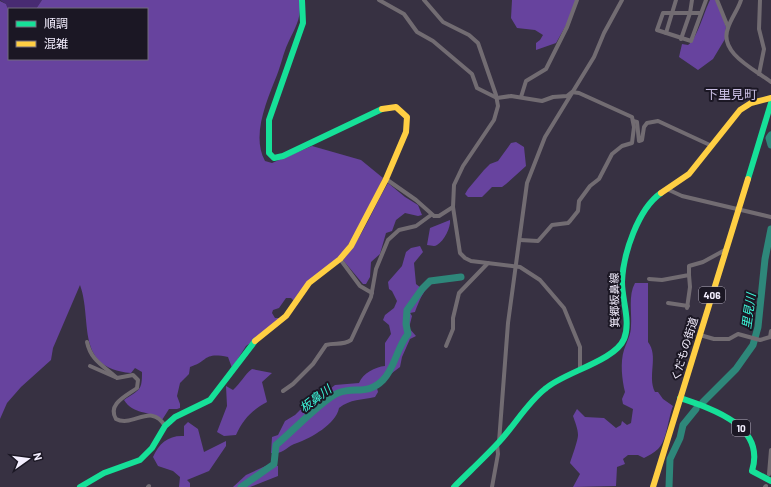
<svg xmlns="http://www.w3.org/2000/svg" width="771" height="487" viewBox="0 0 771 487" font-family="Barlow,'Noto Sans JP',sans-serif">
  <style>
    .green { fill: #482b72 }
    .forest { fill: #67439e }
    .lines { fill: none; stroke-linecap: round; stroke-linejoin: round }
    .river { stroke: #2e877a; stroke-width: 7 }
    .street { stroke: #726c72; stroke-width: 4 }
    .fast { stroke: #16e098; stroke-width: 6 }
    .slow { stroke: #ffcf43; stroke-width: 6 }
    .labels { text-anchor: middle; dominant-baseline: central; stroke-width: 4; stroke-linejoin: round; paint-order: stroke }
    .shield { fill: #1b1724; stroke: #b3aebd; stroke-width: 1 }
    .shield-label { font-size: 10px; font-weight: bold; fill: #f4efff }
    .street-label { font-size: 11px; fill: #f4efff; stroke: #1b1724 }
    .water-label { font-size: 12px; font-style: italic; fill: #3df8da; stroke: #1b1724 }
    .quarter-label { font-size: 13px; fill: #c9bee3; stroke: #1b1724 }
  </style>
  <rect width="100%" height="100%" fill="#373142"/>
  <!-- green -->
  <polygon class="green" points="0,0 42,0 36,9 9,9 9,12 6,4"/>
  <!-- forest -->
  <g class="forest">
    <path d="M42,0H300C301,20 296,26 288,43C283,54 281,65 277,75C267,100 251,136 265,161L272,163L312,146L361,160L383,178L355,235L341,255L294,301L291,298H286L279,308L273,310L272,313L275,318H283L246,346L232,368L228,357C203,352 209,361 190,367L189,374L180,383L177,396L180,404V408L177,409H169L162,420C149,410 133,415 124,400C140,389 142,391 142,372L135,368L131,373C74,368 93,321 80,285L53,348L51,360L21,387L7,403L0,419V1L6,4L9,12V59H147V9H36Z"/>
    <polygon points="512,0 576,0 569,20 556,43 536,50 536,43 540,40 543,35 535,30 517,28 511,18"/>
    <path d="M710,0H715L718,3L726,27L725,39L713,59L698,70L679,57L682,44L688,45C697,39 704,12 710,0Z"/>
    <polygon points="516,142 524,147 526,166 506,184 502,187 492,187 482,197 468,197 465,194 468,189 484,170 490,164 498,161 511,143"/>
    <path d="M388,183L405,197L418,205L422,215L418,216L405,213L396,220L392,231L386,233L380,254L371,262L370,277L366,284H363L343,260C363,237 373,208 388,183Z"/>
    <path d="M450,220C451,227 444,241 437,245C434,247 431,245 427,245L430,228Z"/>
    <path d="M420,246L423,252L414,263L416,284L421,288L428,280L438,281C425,285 420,299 415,312L410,313L412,316L409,328L416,336L410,339L402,357L400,367L392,373H386L376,384L378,392L375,397C362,400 350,399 339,408C336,424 311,438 297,443C286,446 284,455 271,453L272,437L278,435L285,421L295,415L300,410L305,409L335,385L359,383C363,373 375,367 385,366V343L391,334L389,325L383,320L385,315L394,308L397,301L392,291L389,289L388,282L402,266L406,252L411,248Z"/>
    <path d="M635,283H648V342C659,356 647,376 655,392H658L663,399L673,406C668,418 667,441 658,449C654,453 648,456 644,458L638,455H628L623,459L625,464L617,467L616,486L573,487L580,474L570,463C572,457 578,440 578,435C578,429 575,422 573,416L577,409L585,417L604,418L616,428L621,425L622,421L627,425L631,423L633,409L623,404L622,399L625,392C622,380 620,362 624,350C627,341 631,335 631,326C632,313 628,295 635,283Z"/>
    <path d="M252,369L272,373L262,382L267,402C252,410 243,419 236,435L224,436L217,432L227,406L226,386L233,390C241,383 244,375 252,369Z"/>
    <path d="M188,422L198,429L204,452L226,441V446L209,471L187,480L190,483V487H179L180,477L173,471L158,466L153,457C159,443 169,435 184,436V426Z"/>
    <polygon points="272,463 278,466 278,476 250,487 233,487 246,475"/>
  </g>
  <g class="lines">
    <!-- river -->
    <g class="river">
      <polyline points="771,135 769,138 771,145"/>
      <polyline points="703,402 736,369 753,345 758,327 765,259 771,229"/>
      <path d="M241,487L274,464L276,445C291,433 323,399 338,393C355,386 367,396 383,380C395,368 397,347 408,334L406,324L407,310L422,289L430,281L461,277"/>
      <polyline points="669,487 670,459 680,438 683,425 696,409"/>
    </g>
    <!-- street -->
    <g class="street">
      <polyline points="379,0 404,14 417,32 433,41 472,74 477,88 497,98 511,96 542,101 553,97 567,96 572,92 579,93 632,117 634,127 632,143 622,146 612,154 599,179 590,186 579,201 578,211 570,221 568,223 552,225 538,241 520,240"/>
      <polyline points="424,0 443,22 469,35 478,43 496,95 498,106 494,120 463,166 454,185 453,207 460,253 465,258 471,261 520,267 540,280 564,308 580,347 580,369"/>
      <polyline points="717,0 728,27"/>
      <path d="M741,0C738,10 731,18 728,28C718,53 756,70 771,82"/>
      <polyline points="700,13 663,13 657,30 691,41 706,0"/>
      <polyline points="666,33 676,0"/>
      <polyline points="681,39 690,13 692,0"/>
      <polyline points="759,74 764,49 759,29 760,0"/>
      <polyline points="521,97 526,81 546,69 567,27 577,0"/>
      <polyline points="633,121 637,122 639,141 642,140 644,127 647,123 658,121 712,146"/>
      <polyline points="386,179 416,200 434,216 439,216 453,207"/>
      <polyline points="669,190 682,196 771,217"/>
      <polyline points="340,259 360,286 372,293"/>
      <polyline points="649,279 662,280 689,275 689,266 703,262 725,250"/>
      <polyline points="668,303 688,306"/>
      <polyline points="687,308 690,287 689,275"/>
      <polyline points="700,335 714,339 729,339 738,334 760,340 770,337 771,331"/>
      <path d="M87,342C91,361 104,366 117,378L133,375L138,380L137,388C126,396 107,404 116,419C133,428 151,402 165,426"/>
      <polyline points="446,346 453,329 453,318 459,293 488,263"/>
      <polyline points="90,366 115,377"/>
      <path d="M283,391L293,384L313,364L326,345C335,342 342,346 351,340L371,297L376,269L388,240L399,230L416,226L431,215"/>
      <polyline points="499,442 508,323 527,183 545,137 594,57 604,33 622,0"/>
      <polyline points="769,474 771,450"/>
      <polyline points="148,487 149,486"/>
      <polyline points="492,487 498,454 497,444"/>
      <polyline points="765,487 766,486"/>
    </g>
    <!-- fast -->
    <g class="fast">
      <polyline points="302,0 303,23 269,120 269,153 274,158 283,156 382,109"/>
      <polyline points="748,179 771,103"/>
      <path d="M680,398C713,409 766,426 752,471L771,481"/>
      <polyline points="80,487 104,473 140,460 152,448 165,426 175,417 210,400 255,341"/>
      <path d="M454,487C469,472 485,457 499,442C515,425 527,403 545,389C562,373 615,361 624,339C631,322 622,300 622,282C623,254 638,209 661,193"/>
    </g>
    <!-- slow -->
    <g class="slow">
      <polyline points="661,193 689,174 740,110 751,103 771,98"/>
      <polyline points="255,341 286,316 309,283 340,259 351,246 386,179 406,132 407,117 396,107 382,109"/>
      <polyline points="653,487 748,179"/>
    </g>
  </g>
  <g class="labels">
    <!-- shield labels -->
    <g class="shield">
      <rect x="699" y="287" width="26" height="16" rx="3"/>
      <rect x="732" y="420" width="18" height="16" rx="3"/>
    </g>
    <g class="shield-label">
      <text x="712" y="295">406</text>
      <text x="741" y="428">10</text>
    </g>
    <!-- street labels -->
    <g class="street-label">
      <text transform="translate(614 300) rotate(-91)">箕郷板鼻線</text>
      <text transform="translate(684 349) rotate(-73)">くだもの街道</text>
    </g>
    <!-- water labels -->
    <g class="water-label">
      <text transform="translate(748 311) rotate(-82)">里見川</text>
      <text transform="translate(315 398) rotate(-37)">板鼻川</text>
    </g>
    <!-- quarter labels -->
    <g class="quarter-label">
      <text x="731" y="94">下里見町</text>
    </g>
  </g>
  <!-- legend -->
  <rect x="8" y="8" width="140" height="52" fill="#1b1724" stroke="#726d7c"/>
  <rect x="16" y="21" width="20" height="6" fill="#16e098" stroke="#726d7c"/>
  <text x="44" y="28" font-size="12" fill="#f4efff">順調</text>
  <rect x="16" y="41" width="20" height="6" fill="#ffcf43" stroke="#726d7c"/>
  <text x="44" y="48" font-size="12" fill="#f4efff">混雑</text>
  <!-- north arrow -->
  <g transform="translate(28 459) rotate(76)" stroke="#1b1724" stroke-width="3" paint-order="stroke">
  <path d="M0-3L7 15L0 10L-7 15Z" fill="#f4efff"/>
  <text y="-6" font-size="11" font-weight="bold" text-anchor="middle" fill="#f4efff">N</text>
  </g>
</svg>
